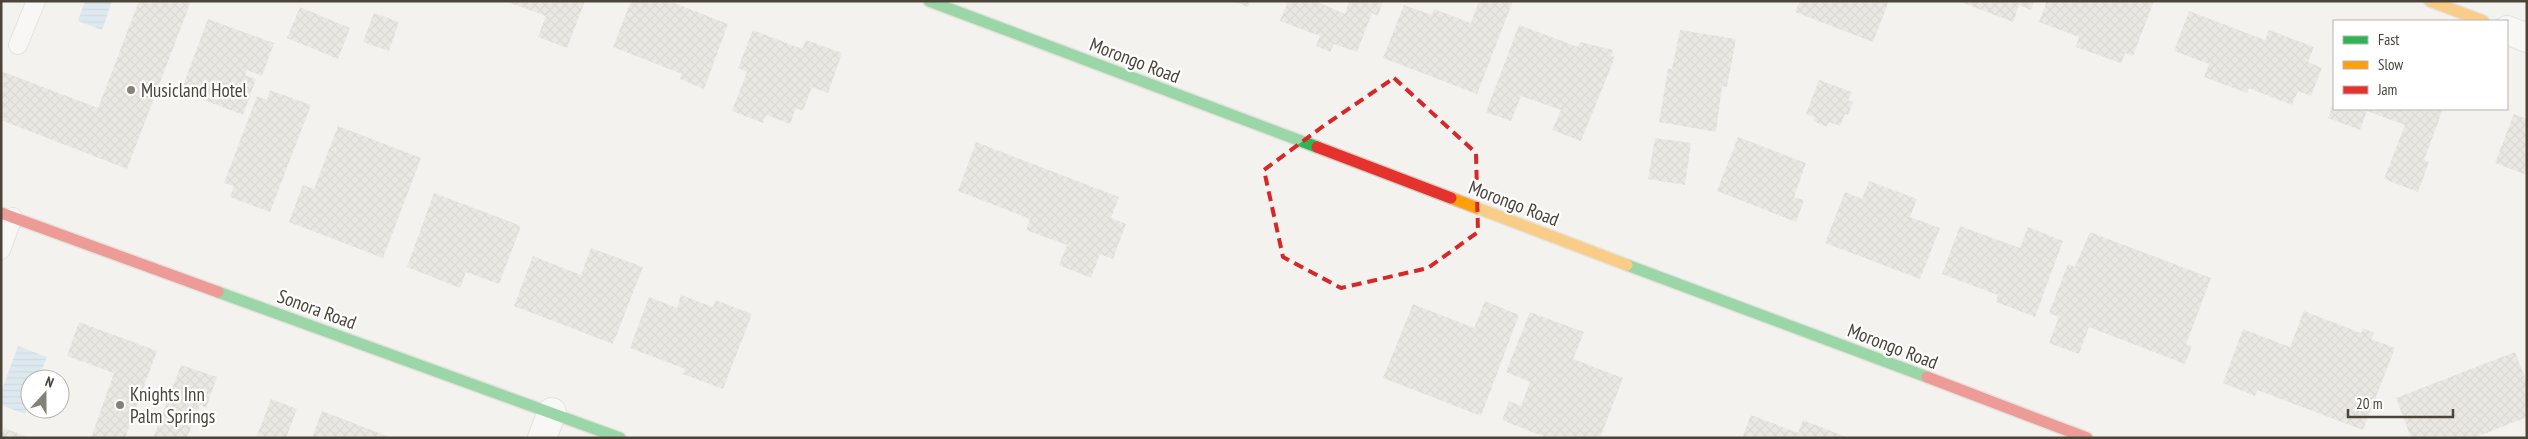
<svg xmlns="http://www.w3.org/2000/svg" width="2528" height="439" viewBox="0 0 2528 439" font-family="'PT Sans Narrow',sans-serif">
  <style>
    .water { fill: url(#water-rules) }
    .building { fill: url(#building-cross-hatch) }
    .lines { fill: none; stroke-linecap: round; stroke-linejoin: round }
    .lane-casing { stroke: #d2d0cb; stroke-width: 20 }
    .street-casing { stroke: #d2d0cb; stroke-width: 30 }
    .fast-casing { stroke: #d3cfc5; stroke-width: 14 }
    .slow-casing { stroke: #d3cfc5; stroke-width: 14 }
    .jam-casing { stroke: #d3cfc5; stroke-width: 14 }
    .lane { stroke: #fdfdfc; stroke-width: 18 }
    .street { stroke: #fdfdfc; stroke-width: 28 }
    .fast { stroke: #30b455; stroke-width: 11 }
    .slow { stroke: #ff9f0a; stroke-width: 11 }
    .jam { stroke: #e5322d; stroke-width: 11 }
    .marked { fill: none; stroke: #d62828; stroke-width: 4; stroke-dasharray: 10 6; stroke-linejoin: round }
    .poi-dot { fill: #868178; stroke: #fff; stroke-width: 2 }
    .labels { text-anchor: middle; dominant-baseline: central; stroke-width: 4.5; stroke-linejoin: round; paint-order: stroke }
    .street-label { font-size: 19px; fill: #4b4439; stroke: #fff }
    .poi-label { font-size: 19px; fill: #4b4439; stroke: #fff; text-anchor: start }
  </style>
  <defs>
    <pattern id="water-rules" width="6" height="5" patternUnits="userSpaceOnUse" patternTransform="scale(1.25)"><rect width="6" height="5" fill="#c0ddf1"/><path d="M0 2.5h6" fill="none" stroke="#a6bfcf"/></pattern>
    <pattern id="building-cross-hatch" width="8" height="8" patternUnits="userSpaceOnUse" patternTransform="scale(1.25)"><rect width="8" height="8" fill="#dedbd6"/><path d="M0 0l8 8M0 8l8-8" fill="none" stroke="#c0bdb8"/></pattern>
  </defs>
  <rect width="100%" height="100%" fill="#f4f2ee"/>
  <!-- water -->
  <g class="water">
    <polygon points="85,1 112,1 102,30 78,21"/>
    <polygon points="18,346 47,357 38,379 30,379 30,401 25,414 1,405 1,392"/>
  </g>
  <!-- building -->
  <g class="building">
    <polygon points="139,1 191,1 127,169 1,120 1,71 98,108"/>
    <polygon points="511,1 585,1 567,48 538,37 546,16 510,3"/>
    <polygon points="631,1 669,1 728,24 704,89 680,79 682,74 613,47"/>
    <polygon points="1233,1 1251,1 1248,7"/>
    <polygon points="1288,1 1316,1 1345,14 1349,1 1383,1 1378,16 1372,13 1357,52 1334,44 1330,52 1316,46 1320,36 1280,21"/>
    <polygon points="1479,1 1513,1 1477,94 1383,58 1404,5 1432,15 1434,9 1471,23"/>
    <polygon points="1800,1 1889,1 1873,42 1795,12"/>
    <polygon points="1958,1 2034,1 2031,10 2019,5 2013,22"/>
    <polygon points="2047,1 2154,1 2133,56 2125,53 2121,63 2076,47 2079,37 2039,22"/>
    <polygon points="300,7 350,28 338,59 287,38"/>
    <polygon points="2189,11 2265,40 2269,30 2314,47 2308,62 2322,68 2311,96 2298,91 2292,105 2249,88 2247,93 2204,77 2209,64 2174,51"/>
    <polygon points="374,13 399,22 389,51 363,42"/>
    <polygon points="208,19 274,43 262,76 247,70 245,75 256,79 243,115 181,91"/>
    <polygon points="1519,25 1578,47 1580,42 1613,50 1611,56 1615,57 1581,141 1552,130 1561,110 1521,96 1511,121 1486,112"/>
    <polygon points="753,30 802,49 806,40 842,53 828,93 812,87 803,111 796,108 790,124 766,115 763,123 732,111 747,72 738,68"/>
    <polygon points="1680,30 1736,39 1727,87 1722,86 1716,132 1659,122 1668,69 1672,69"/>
    <polygon points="1819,80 1852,92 1848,100 1853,102 1848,115 1845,114 1840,126 1829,122 1827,127 1813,121 1815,117 1806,114"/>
    <polygon points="270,90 311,105 270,212 230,197 234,186 224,183 257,96 267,100"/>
    <polygon points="2334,101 2334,109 2443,109 2424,160 2429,162 2418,192 2384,179 2405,125 2367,111 2360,130 2328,118"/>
    <polygon points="2514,114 2527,119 2527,175 2495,163"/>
    <polygon points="338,126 421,158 383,258 289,222 303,185 314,189"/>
    <polygon points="1738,137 1806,163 1794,197 1804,200 1796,222 1717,191"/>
    <polygon points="1655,138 1691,143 1685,185 1648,179"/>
    <polygon points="976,142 1119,197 1111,218 1126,224 1113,259 1100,254 1091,278 1059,265 1067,245 1026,230 1030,219 958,191"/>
    <polygon points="1869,181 1917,199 1910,217 1940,228 1920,279 1825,243 1845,192 1862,199"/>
    <polygon points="434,193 521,226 499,284 466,272 460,288 407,267"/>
    <polygon points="1960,226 2020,248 2028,227 2063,241 2035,317 1996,302 1998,295 1942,274"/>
    <polygon points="2090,232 2211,278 2186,344 2192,346 2185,364 2089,327 2079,354 2049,343 2059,317 2049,313 2068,264 2075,267"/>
    <polygon points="591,248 643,267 613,344 514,306 533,256 581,275"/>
    <polygon points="681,295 713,307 715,300 752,314 723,389 683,374 685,369 630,348 649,297 677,308"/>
    <polygon points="1485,301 1519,315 1481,416 1383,378 1413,304 1474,328"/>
    <polygon points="2304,311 2361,333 2363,328 2374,333 2371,339 2395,348 2363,430 2257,390 2255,396 2223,383 2243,329 2290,347"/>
    <polygon points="1530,312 1584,332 1573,359 1623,378 1600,438 1547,438 1502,420 1509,401 1521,406 1530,382 1506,372"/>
    <polygon points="79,322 157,351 125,438 91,438 114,373 67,356"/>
    <polygon points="2515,352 2527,383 2527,417 2474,438 2411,438 2396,398"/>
    <polygon points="181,365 217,377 206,408 200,405 187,438 153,438"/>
    <polygon points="271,399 297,409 286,438 256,438"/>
    <polygon points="322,411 392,438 312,438"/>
    <polygon points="1751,415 1798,433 1803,420 1849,438 1742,438"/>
    <polygon points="4,428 30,438 1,438"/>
  </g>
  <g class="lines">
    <!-- lane casing -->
    <g class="lane-casing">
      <g id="lane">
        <polyline points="18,45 36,1"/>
        <polyline points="1,250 13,217"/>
      </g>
    </g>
    <!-- street casing -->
    <g class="street-casing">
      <g id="street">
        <polyline points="2507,30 2527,38"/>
        <polyline points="542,438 552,412"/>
      </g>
    </g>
    <!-- fast casing -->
    <g class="fast-casing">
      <g id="fast">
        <polyline points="929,1 1317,147"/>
        <polyline points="1627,265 1927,377"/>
        <polyline points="218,292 620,438"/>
      </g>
    </g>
    <!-- slow casing -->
    <g class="slow-casing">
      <g id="slow">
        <polyline points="2430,1 2483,21"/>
        <polyline points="1451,198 1627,265"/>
      </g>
    </g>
    <!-- jam casing -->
    <g class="jam-casing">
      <g id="jam">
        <polyline points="1317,147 1451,198"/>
        <polyline points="1,213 218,292"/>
        <polyline points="1927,377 2087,438"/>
      </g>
    </g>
    <!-- lane -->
    <use href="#lane" class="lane"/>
    <!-- street -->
    <use href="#street" class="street"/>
    <!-- fast -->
    <use href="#fast" class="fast"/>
    <!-- slow -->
    <use href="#slow" class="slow"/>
    <!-- jam -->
    <use href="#jam" class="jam"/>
  </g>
  <!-- marked area -->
  <path d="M0 0H2528V439H0ZM1394,78L1476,153L1478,232L1428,268L1341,288L1283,257L1264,170L1322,127Z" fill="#f4f2ee" fill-opacity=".55" fill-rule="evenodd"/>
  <path class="marked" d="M1394,78L1476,153L1478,232L1428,268L1341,288L1283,257L1264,170L1322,127Z"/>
  <!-- markers -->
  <g class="poi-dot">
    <circle cx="131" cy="90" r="5"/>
    <circle cx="120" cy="405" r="5"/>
  </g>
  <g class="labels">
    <!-- street labels -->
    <g class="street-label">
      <text transform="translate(1135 60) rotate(21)">Morongo Road</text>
      <text transform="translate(1514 203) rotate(21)">Morongo Road</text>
      <text transform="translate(317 309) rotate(20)">Sonora Road</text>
      <text transform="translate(1893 346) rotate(21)">Morongo Road</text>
    </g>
    <!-- poi labels -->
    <g class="poi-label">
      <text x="141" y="90">Musicland Hotel</text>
      <text x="130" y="394">Knights Inn<tspan x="130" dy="22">Palm Springs</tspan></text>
    </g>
  </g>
  <!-- border -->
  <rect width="2528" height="439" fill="none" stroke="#4b4439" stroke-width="5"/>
  <!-- legend -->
  <rect x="2333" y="20" width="175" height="90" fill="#ffffff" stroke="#b7b4b0"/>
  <rect x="2343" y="36" width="25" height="8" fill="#30b455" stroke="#b7b4b0"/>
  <text x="2378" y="45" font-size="15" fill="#4b4439">Fast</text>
  <rect x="2343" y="61" width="25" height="8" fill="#ff9f0a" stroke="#b7b4b0"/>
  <text x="2378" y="70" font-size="15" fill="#4b4439">Slow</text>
  <rect x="2343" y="86" width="25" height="8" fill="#e5322d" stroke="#b7b4b0"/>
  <text x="2378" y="95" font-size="15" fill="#4b4439">Jam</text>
  <!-- north arrow -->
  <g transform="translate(45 394) rotate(21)"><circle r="24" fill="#ffffff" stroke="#b7b4b0"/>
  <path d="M0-4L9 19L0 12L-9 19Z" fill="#868178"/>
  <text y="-8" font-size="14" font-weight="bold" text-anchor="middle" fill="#4b4439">N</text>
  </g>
  <!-- scale -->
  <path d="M2348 409v8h105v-8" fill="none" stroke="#4b4439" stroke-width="2.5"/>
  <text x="2356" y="409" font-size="15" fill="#4b4439" stroke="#ffffff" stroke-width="4" paint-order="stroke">20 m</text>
</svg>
